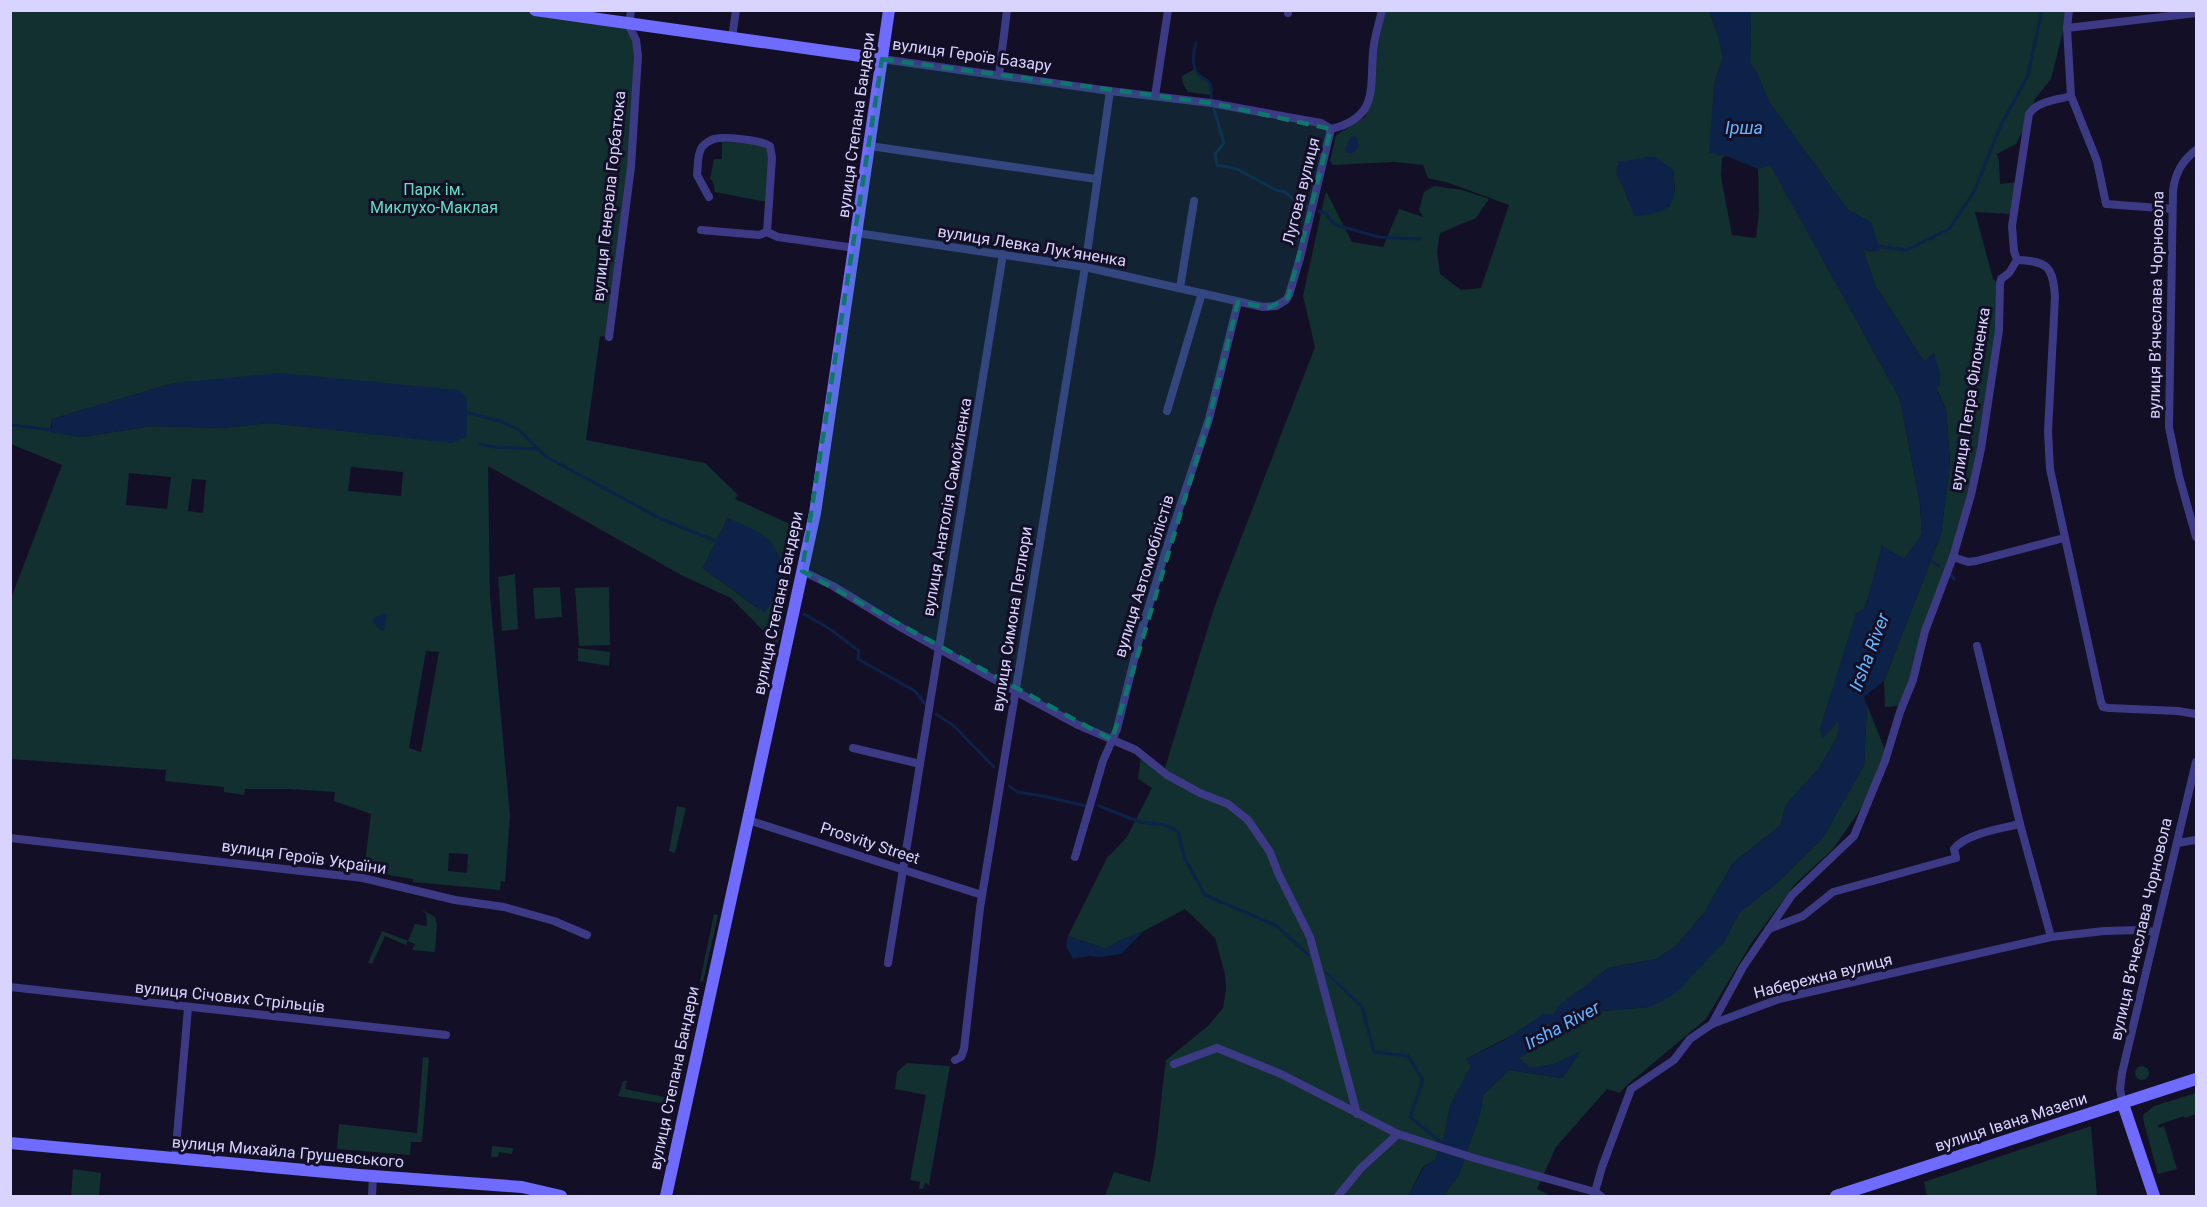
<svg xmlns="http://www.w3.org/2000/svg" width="2207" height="1207" viewBox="0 0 2207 1207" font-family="Roboto,sans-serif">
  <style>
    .green { fill: #12302f; fill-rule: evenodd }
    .water { fill: #0c2248 }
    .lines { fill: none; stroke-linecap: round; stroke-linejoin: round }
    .stream { stroke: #0c2248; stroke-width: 3 }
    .street { stroke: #3d3a85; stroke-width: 8 }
    .secondary { stroke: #6f6bff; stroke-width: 12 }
    .marked { fill: #0f766e; fill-opacity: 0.2; stroke: #0f766e; stroke-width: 4.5; stroke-dasharray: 12 8; stroke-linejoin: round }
    .labels { text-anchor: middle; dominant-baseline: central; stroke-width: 6; stroke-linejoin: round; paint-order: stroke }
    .street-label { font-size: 16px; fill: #d9d4ff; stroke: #130f26 }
    .park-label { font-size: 16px; fill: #5fe0c0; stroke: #130f26 }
    .water-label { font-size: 18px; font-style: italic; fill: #62b6ff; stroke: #130f26 }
  </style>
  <rect width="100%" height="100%" fill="#130f26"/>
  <!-- green -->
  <g class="green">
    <path d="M535,10L629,24L636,40L631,167L609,337L600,336L586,440L705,463L738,495L735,499L790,524L801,527L778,643L773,641L731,598L683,576L488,466L490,596L510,816L505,882L501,881L500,890L413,882V879L364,871L371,814L334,801L335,792L289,789H245L244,795L224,792V787L165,781L166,770L11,759L10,601L62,465L11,444V11ZM174,383L467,398V436L452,442L269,423L222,428L152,426L81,437L50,431L52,419ZM351,467L403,472L401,496L348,491ZM129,473L171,477L167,509L126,505ZM192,479L206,480L203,513L188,511ZM728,518L769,540L780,559L778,599L756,607L703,568ZM426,651L439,652L421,752L409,748ZM449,853L468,854L467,873L448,871Z"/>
    <path d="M1385,11H1709L1718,35L1723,57L1714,84L1726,156L1722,158L1721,177L1732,235L1756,238L1759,212L1758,169L1770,164L1900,399L1920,504L1922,534L1904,559L1882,546L1870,593L1820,728L1840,720L1837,738L1819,768L1785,806L1781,825L1733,863L1704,913L1675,947L1656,959L1608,968L1554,1014L1466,1059L1471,1066L1450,1106L1444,1137L1435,1160L1423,1167L1408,1196H1105L1114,1172L1150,1182C1159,1142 1160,1101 1166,1060L1208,1026L1223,1008L1226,990L1225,974L1215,938L1185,909L1144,931L1121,940L1106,949L1068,936L1107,858L1127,837L1152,788L1138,779L1141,755L1165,768L1214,608L1315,347L1303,296L1326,191L1352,242L1383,247L1399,209L1423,217L1419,210L1424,192L1434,186L1462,190L1489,199L1476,218L1440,233L1437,251L1440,274L1461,290L1481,288L1509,205L1449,183L1428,178L1423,165L1394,162L1333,165L1330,161L1336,135L1365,117L1375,75L1376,53ZM1673,170L1675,190L1669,207L1628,201L1625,191Z"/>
    <polygon points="1751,11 2068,11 2051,79 2035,99 2027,122 2016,144 1997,154 1999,161 2000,184 2017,182 2011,214 1975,212 1993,279 2002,287 1974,469 1950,555 1901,706 1885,707 1884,681 1941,534 1950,464 1946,409 1936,387 1934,353 1924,362 1875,285 1863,250 1879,251 1871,223 1848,210 1769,102 1750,63"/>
    <path d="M1195,69C1203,82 1212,78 1211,95L1188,92L1183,84L1182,76Z"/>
    <path d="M722,142C736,143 764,139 770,154L767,202L715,192L713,182L710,178L714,159H722Z"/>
    <polygon points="515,574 518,629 502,631 498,577"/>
    <polygon points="560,587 562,617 535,619 533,588"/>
    <polygon points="609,587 610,645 579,646 575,588"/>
    <polygon points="578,648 610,652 609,666 578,661"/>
    <polygon points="1867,705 1885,750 1866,801 1833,849 1795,884 1752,942 1706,1019 1627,1085 1620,1093 1607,1089 1556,1147 1537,1189 1551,1196 1443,1196 1459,1174 1480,1114 1483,1095 1509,1070 1562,1078 1580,1052 1554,1064 1530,1068 1519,1058 1569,1026 1603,1011 1649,1007 1723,943 1740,912 1779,881 1822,839 1864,765"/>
    <polygon points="677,806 686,808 675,853 669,851"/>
    <polygon points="422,910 435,917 437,925 435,952 412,950 415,944 408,941 406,945 385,936 372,964 368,963 382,931 408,941 415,924 427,926 426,914"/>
    <polygon points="714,914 718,915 703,982 700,981"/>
    <polygon points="423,1057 429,1058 422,1142 411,1142 410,1155 337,1149 339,1124 417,1133"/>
    <polygon points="907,1063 950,1066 929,1185 925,1183 923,1189 919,1189 920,1182 910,1180 926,1095 895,1089 897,1072"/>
    <circle cx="2142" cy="1073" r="7"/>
    <polygon points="623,1081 627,1081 625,1089 674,1099 673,1105 618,1096"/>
    <polygon points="2196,1093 2196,1114 2185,1118 2184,1116 2158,1125 2159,1128 2164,1126 2177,1169 2158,1174 2144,1123 2143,1115 2154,1106"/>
    <polygon points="2091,1126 2097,1196 1927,1196 1924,1182"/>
    <polygon points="492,1146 513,1148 512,1154 499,1152 498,1157 491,1157"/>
    <polygon points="73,1169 101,1173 99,1196 71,1196"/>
  </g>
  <!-- water -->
  <g class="water">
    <polygon points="1709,11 1751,11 1750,63 1758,74 1769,102 1848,210 1871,222 1880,251 1863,250 1875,285 1924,362 1934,353 1940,374 1940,386 1936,388 1946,409 1950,464 1941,534 1884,681 1864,697 1867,705 1864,765 1822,839 1779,881 1740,912 1723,943 1679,990 1668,998 1649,1007 1603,1011 1569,1026 1519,1058 1530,1068 1554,1064 1581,1051 1562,1078 1509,1070 1483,1095 1480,1114 1459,1174 1443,1196 1408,1196 1424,1167 1435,1160 1444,1137 1450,1106 1471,1066 1466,1059 1503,1041 1543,1014 1554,1014 1558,1006 1608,968 1656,959 1675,947 1704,913 1733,863 1781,825 1785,806 1819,768 1837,738 1839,721 1822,739 1820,728 1856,613 1865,608 1882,546 1904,559 1922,534 1920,504 1900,399 1770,165 1758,169 1726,156 1709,153 1714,84 1723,57 1718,35"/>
    <polygon points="1355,136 1357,138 1359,147 1353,153 1346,153 1345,148 1350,138"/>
    <path d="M1654,156L1673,170C1678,207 1670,213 1634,216L1625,191L1616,174L1618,162Z"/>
    <polygon points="281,373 459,390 467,398 467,436 452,443 269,423 222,428 152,426 81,437 52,433 52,419 174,383"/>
    <path d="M728,518C739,523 763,533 770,541C783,558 785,579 778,599L773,600L765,613L703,568Z"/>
    <polygon points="385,613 387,615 384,630 381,631 373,622 374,618"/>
    <polygon points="1144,931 1121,954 1100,957 1089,956 1073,959 1066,946 1068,936 1106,949 1121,940"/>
  </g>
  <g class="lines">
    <!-- stream -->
    <g class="stream">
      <path d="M1196,43C1193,53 1191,67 1199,75C1203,79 1208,79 1210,84C1212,88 1211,93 1211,98"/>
      <polyline points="1214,109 1224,143 1215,154 1217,165 1237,169 1276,190 1285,192 1301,205 1308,207"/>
      <polyline points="1319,211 1327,214 1329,219 1336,225 1379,237 1420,239"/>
      <polyline points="1875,246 1907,250 1949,229 1974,192 2000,127 2028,75 2042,10"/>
      <polyline points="465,412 503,422 519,430 545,456 659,518 718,542"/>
      <polyline points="10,425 53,430"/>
      <polyline points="479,444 495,447 537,449"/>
      <polyline points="1928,559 1939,566"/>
      <polyline points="1951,575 1954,579"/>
      <polyline points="804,614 830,629 859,651 858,659 915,691 925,704"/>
      <polyline points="936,714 954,726 994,767"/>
      <polyline points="1009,786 1018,792 1043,796 1086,806"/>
      <polyline points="1099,806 1140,822 1165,825 1178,831 1184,857 1205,895 1277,926 1308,955"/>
      <polyline points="1327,973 1362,1007 1374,1052 1408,1056 1423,1080 1410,1117 1443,1144"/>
    </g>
    <!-- street -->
    <g class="street">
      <polyline points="2069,10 2067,28 2071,96 2097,161 2106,204 2172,209"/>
      <polyline points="1288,13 1288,10"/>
      <polyline points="2067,28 2196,13"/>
      <polyline points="732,38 736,10"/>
      <polyline points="882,59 1110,91 1211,103 1321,123 1331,129"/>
      <polyline points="999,75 1007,10"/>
      <polyline points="1155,96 1168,10"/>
      <polyline points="870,146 1096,179"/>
      <path d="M2196,150C2182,161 2175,173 2173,191L2169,427L2179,476L2196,537"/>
      <path d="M701,230L759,235L767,232L772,158L770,146C761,140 724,136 714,139C710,140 704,144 702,147C697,154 698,167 697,175L709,197"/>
      <polyline points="767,232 778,237 855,248"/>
      <path d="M857,233L1085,267L1263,307L1276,306L1286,300L1289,295L1300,258L1331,129C1378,117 1370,91 1373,52C1374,38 1379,24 1382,10"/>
      <path d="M2017,260C2048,261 2053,267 2055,297L2048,431L2050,469L2101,702L2103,707L2109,708L2178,711L2196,714"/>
      <polyline points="2017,260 2009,273 2001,279 2000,284 1999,330 1981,449 1971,495 1953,557 1968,562 1976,561 2064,538"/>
      <path d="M2017,260L2014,251L2012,226L2029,114C2037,101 2057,100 2071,96"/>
      <polyline points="1180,288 1194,201"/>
      <polyline points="609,337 631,167 638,56 636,40 629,26 631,10"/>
      <polyline points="1167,411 1202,293"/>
      <polyline points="802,571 833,586 902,628 1015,691 1076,724 1136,750 1167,775 1200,793 1228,804 1248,820 1270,852 1278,873 1310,937 1357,1114"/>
      <polyline points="1977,646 2020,824 2051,937"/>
      <polyline points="853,748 920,764 888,963"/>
      <polyline points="920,764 1003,254"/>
      <polyline points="748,820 982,895"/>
      <polyline points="10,838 363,878 455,900 504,907 554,921 587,935"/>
      <polyline points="2177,843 2196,840"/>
      <polyline points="1075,857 1103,761 1117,729 1141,632 1171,534 1209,419 1238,302"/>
      <path d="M1769,929L1803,916L1833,892L1956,858L1954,849C1965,834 2002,828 2020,824"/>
      <polyline points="10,987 446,1035"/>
      <polyline points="1712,1024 1743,967 1792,895 1854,836 1885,761 1900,712 1913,680 1925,631 1953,557"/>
      <polyline points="955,1060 961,1057 964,1049 980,908 1085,267 1110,91"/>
      <polyline points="1174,1064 1217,1048 1281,1074 1398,1134 1474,1158 1595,1192 1601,1196"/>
      <polyline points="2123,1104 2120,1089 2122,1073 2196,762"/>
      <polyline points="175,1159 188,1008"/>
      <polyline points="1595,1192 1602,1167 1631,1089 1674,1060 1690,1039 1712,1024 1779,999 2051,937 2104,931 2140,930 2155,932"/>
      <polyline points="372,1196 373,1176"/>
      <polyline points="1338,1196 1361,1168 1398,1134"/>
    </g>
    <!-- secondary -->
    <g class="secondary">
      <polyline points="535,10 882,59"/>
      <polyline points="2123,1104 2154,1196"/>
      <polyline points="10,1143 359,1175 522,1187 561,1196"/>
      <polyline points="666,1196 815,513 889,10"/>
      <polyline points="1836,1196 2196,1079"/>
    </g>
  </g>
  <!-- marked area -->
  <path class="marked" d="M882,59L1211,103L1331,129L1288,298L1268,308L1238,302L1209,419L1112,740L802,571Z"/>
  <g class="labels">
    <!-- street labels -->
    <g class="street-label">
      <text transform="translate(972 55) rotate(8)">вулиця Героїв Базару</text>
      <text transform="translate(856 125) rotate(-82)">вулиця Степана Бандери</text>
      <text transform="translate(1301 191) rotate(-76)">Лугова вулиця</text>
      <text transform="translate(609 196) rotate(-84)">вулиця Генерала Горбатюка</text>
      <text transform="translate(1032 246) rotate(9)">вулиця Левка Лук'яненка</text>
      <text transform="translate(2156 305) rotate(-89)">вулиця Вʼячеслава Чорновола</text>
      <text transform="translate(1970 399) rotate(-81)">вулиця Петра Філоненка</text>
      <text transform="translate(947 507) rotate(-80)">вулиця Анатолія Самойленка</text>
      <text transform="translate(1144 576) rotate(-73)">вулиця Автомобілістів</text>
      <text transform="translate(778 603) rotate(-78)">вулиця Степана Бандери</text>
      <text transform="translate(1012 619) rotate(-81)">вулиця Симона Петлюри</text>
      <text transform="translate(870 843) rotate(18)">Prosvity Street</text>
      <text transform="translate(304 857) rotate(8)">вулиця Героїв України</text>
      <text transform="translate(2141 929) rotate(-77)">вулиця Вʼячеслава Чорновола</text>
      <text transform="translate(1823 976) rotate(-14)">Набережна вулиця</text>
      <text transform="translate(230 997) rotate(6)">вулиця Січових Стрільців</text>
      <text transform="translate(674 1078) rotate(-78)">вулиця Степана Бандери</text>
      <text transform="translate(2011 1122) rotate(-18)">вулиця Івана Мазепи</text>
      <text transform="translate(288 1152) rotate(5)">вулиця Михайла Грушевського</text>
    </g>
    <!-- park labels -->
    <g class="park-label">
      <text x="434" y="189">Парк ім.<tspan x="434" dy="18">Миклухо-Маклая</tspan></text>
    </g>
    <!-- water labels -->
    <g class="water-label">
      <text x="1744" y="127">Ірша</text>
      <text transform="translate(1869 652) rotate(-69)">Irsha River</text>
      <text transform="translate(1562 1025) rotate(-28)">Irsha River</text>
    </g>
  </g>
  <!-- border -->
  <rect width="2207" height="1207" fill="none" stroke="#d9d4ff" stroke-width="24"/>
</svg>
